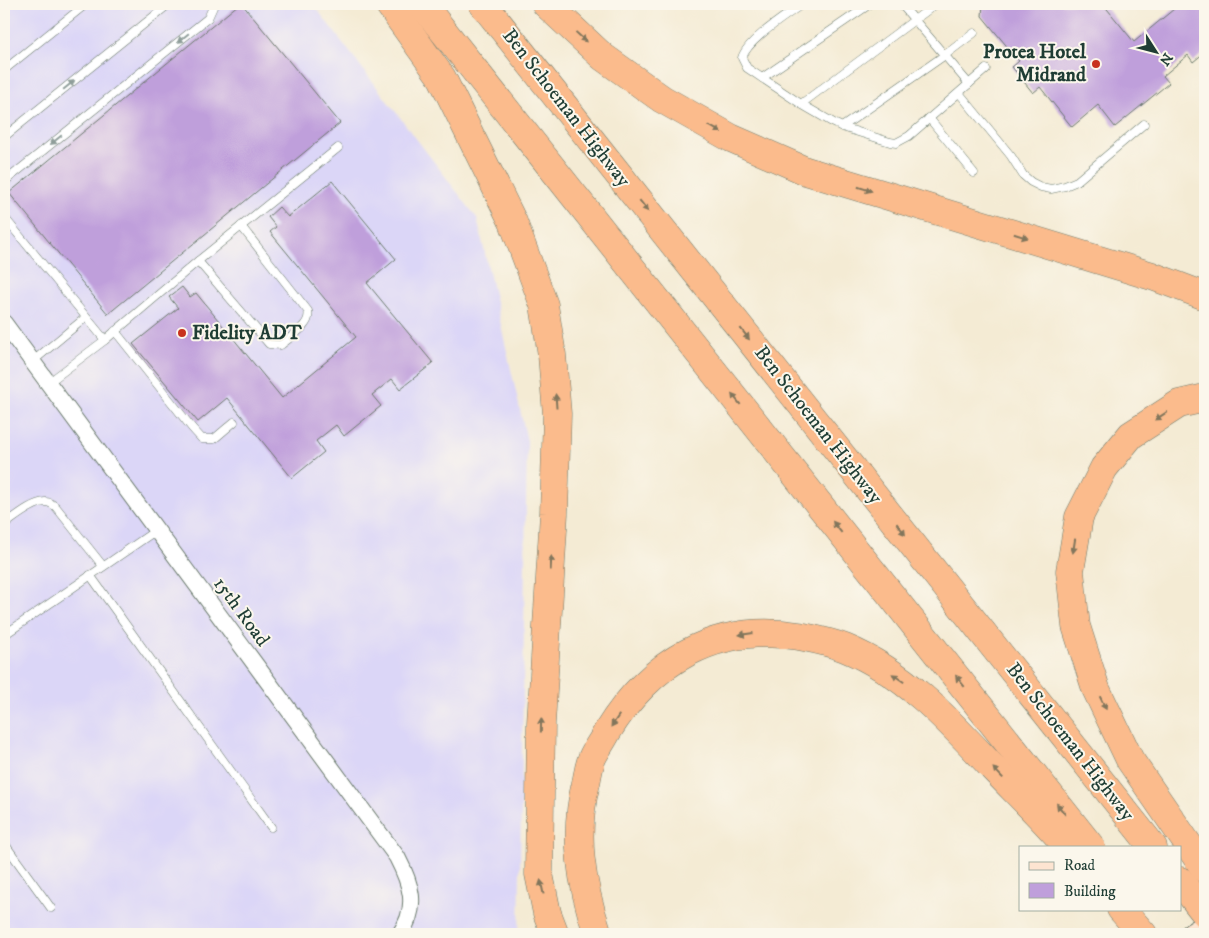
<svg xmlns="http://www.w3.org/2000/svg" width="1209" height="938" viewBox="0 0 1209 938" font-family="'IM FELL DW Pica',serif">
  <style>
    .built { fill: #dbd6f7 }
    .building { fill: #bf9fdb }
    .lines { fill: none; stroke-linecap: round; stroke-linejoin: round }
    .service-casing { stroke: #6a7a6c; stroke-width: 9 }
    .minor-casing { stroke: #6a7a6c; stroke-width: 18 }
    .secondary-casing { stroke: #6a7a6c; stroke-width: 24 }
    .motorway-casing { stroke: #6a7a6c; stroke-width: 29 }
    .service { stroke: #fff; stroke-width: 8 }
    .minor { stroke: #fff; stroke-width: 16 }
    .secondary { stroke: #fde4d1; stroke-width: 22 }
    .motorway { stroke: #fbbb8c; stroke-width: 28 }
    .oneway { fill: #82765c }
    .oneway2 { fill: #8f9e9a }
    .poi-dot { fill: #c8321e; stroke: #fbf7ec; stroke-width: 2 }
    .labels { text-anchor: middle; dominant-baseline: central; stroke-width: 4; stroke-linejoin: round; paint-order: stroke }
    .poi-label { font-size: 20px; font-weight: bold; fill: #1f3d34; stroke: #fbf7ec; text-anchor: end }
    .street-label { font-size: 20px; fill: #1f3d34; stroke: #fbf7ec }
  </style>
  <rect width="100%" height="100%" fill="#fbf7ec"/>
  <filter id="ink" filterUnits="userSpaceOnUse"><feTurbulence type="fractalNoise" baseFrequency=".02" numOctaves="2"/><feDisplacementMap in="SourceGraphic" scale="10" xChannelSelector="R" yChannelSelector="G"/><feConvolveMatrix kernelMatrix="1 2 1 2 8 2 1 2 1" color-interpolation-filters="sRGB"/></filter>
  <filter id="wash" filterUnits="userSpaceOnUse"><feTurbulence type="fractalNoise" baseFrequency=".0096" numOctaves="4" result="noise"/><feDisplacementMap in="SourceGraphic" scale="20" xChannelSelector="R" yChannelSelector="G"/><feGaussianBlur stdDeviation="1.12" result="paint"/><feColorMatrix in="noise" values="0 0 0 0 0 0 0 0 0 0 0 0 0 0 0 0 0 1.4 0 .05"/><feComposite in="paint" operator="in"/></filter>
  <g filter="url(#wash)">
    <rect width="100%" height="100%" fill="#f4ebd4"/>
    <!-- built -->
    <polygon class="built" points="4,4 313,4 477,218 527,441 519,934 4,934"/>
    <g id="blocks">
      <!-- building -->
      <g class="building">
        <polygon points="239,4 242,4 340,123 108,314 9,193"/>
        <polygon points="983,4 1103,4 1134,42 1180,4 1205,4 1205,52 1193,62 1188,55 1163,76 1169,83 1115,127 1098,105 1072,127 1040,87 1033,93 1012,67 1019,61 982,16"/>
        <polygon points="332,181 396,259 367,283 433,363 400,389 392,379 372,395 381,406 344,436 336,425 316,441 324,452 292,478 227,398 198,422 133,344 178,308 169,297 182,287 190,297 196,293 282,398 356,337 270,232 276,227 268,217 279,207 288,217"/>
      </g>
    </g>
  </g>
  <g filter="url(#ink)">
    <use href="#blocks" fill-opacity="0" stroke="#6a7a6c" stroke-width="1"/>
    <g class="lines">
      <!-- service casing -->
      <g class="service-casing">
        <g id="service">
          <path d="M802,4C786,16 747,40 742,58L747,68L801,104L832,122L842,127L890,142L896,143L909,136L986,69"/>
          <polyline points="901,4 969,84"/>
          <polyline points="4,70 86,4"/>
          <polyline points="762,78 870,4"/>
          <polyline points="960,94 1011,156 1023,175 1031,182 1041,187 1051,189 1065,186 1077,181 1144,124"/>
          <polyline points="801,104 936,4"/>
          <polyline points="929,118 974,173"/>
          <polyline points="842,127 945,55 974,33"/>
          <polyline points="4,137 169,4"/>
          <polyline points="4,182 208,18 213,7 209,4"/>
          <polyline points="4,217 105,340"/>
          <path d="M198,261L269,344L281,345C291,336 312,325 308,311L241,226"/>
          <polyline points="115,331 192,428 202,439 214,439 234,422"/>
          <polyline points="32,362 85,318"/>
          <polyline points="48,383 105,340 198,261 338,148"/>
          <path d="M4,525C14,518 34,501 46,502C50,502 53,505 56,507L103,566"/>
          <polyline points="90,575 271,827"/>
          <polyline points="4,635 155,531"/>
          <polyline points="4,843 51,908"/>
        </g>
      </g>
      <!-- minor casing -->
      <g class="minor-casing">
        <path id="minor" d="M4,323L397,857C411,884 419,907 400,934"/>
      </g>
      <!-- secondary casing -->
      <g class="secondary-casing">
        <polyline id="secondary" points="1192,934 1205,926"/>
      </g>
      <!-- motorway casing -->
      <g class="motorway-casing">
        <g id="motorway">
          <polyline points="389,4 442,78 513,222 544,305 552,355 557,414 554,513 541,723 539,874 547,913 555,934"/>
          <polyline points="422,4 1091,847"/>
          <polyline points="483,4 1153,847"/>
          <polyline points="546,4 603,57 662,99 731,138 806,171 1152,276 1205,296"/>
          <polyline points="1205,398 1179,404 1131,435 1104,468 1079,517 1070,571 1076,626 1096,689 1130,760 1205,869"/>
          <polyline points="1180,881 1205,913"/>
          <polyline points="1121,909 1143,934"/>
          <path d="M598,934C581,884 573,835 586,783C588,774 589,764 593,756C597,748 603,740 607,732C650,662 715,622 799,636C814,639 830,642 845,648C906,673 950,722 994,769C1019,795 1045,820 1068,847"/>
        </g>
      </g>
      <!-- service -->
      <use href="#service" class="service"/>
      <!-- minor -->
      <use href="#minor" class="minor"/>
      <!-- secondary -->
      <use href="#secondary" class="secondary"/>
      <!-- motorway -->
      <use href="#motorway" class="motorway"/>
    </g>
    <!-- one-way arrows -->
    <defs><path id="oneway-solid" d="M-6-.8H1V-3.2L6.5 0L1 3.2V.8H-6Z" transform="scale(1.25)"/></defs>
    <g class="oneway">
      <use href="#oneway-solid" transform="translate(581 37) rotate(43)"/>
      <use href="#oneway-solid" transform="translate(715 129) rotate(30)"/>
      <use href="#oneway-solid" transform="translate(865 189) rotate(17)"/>
      <use href="#oneway-solid" transform="translate(644 206) rotate(52)"/>
      <use href="#oneway-solid" transform="translate(1021 236) rotate(17)"/>
      <use href="#oneway-solid" transform="translate(745 334) rotate(52)"/>
      <use href="#oneway-solid" transform="translate(736 399) rotate(-128)"/>
      <use href="#oneway-solid" transform="translate(556 401) rotate(-94)"/>
      <use href="#oneway-solid" transform="translate(1161 416) rotate(147)"/>
      <use href="#oneway-solid" transform="translate(837 527) rotate(-128)"/>
      <use href="#oneway-solid" transform="translate(901 529) rotate(52)"/>
      <use href="#oneway-solid" transform="translate(1074 546) rotate(99)"/>
      <use href="#oneway-solid" transform="translate(551 563) rotate(-87)"/>
      <use href="#oneway-solid" transform="translate(746 634) rotate(173)"/>
      <use href="#oneway-solid" transform="translate(898 678) rotate(-145)"/>
      <use href="#oneway-solid" transform="translate(960 681) rotate(-128)"/>
      <use href="#oneway-solid" transform="translate(1103 703) rotate(64)"/>
      <use href="#oneway-solid" transform="translate(615 721) rotate(124)"/>
      <use href="#oneway-solid" transform="translate(541 725) rotate(-89)"/>
      <use href="#oneway-solid" transform="translate(998 773) rotate(-134)"/>
      <use href="#oneway-solid" transform="translate(1061 809) rotate(-128)"/>
      <use href="#oneway-solid" transform="translate(542 887) rotate(-102)"/>
    </g>
    <g class="oneway2">
      <use href="#oneway-solid" transform="translate(183 38) rotate(141)"/>
      <use href="#oneway-solid" transform="translate(69 85) rotate(-39)"/>
      <use href="#oneway-solid" transform="translate(56 140) rotate(141)"/>
    </g>
  </g>
  <!-- markers -->
  <g class="poi-dot">
    <circle cx="1096" cy="64" r="5"/>
    <circle cx="182" cy="333" r="5"/>
  </g>
  <g class="labels">
    <!-- poi labels -->
    <g class="poi-label">
      <text x="1086" y="52">Protea Hotel<tspan x="1086" dy="23">Midrand</tspan></text>
      <text x="192" y="333" text-anchor="start">Fidelity ADT</text>
    </g>
    <!-- street labels -->
    <g class="street-label">
      <text transform="translate(566 108) rotate(52)">Ben Schoeman Highway</text>
      <text transform="translate(818 425) rotate(52)">Ben Schoeman Highway</text>
      <text transform="translate(241 612) rotate(54)">15th Road</text>
      <text transform="translate(1070 742) rotate(52)">Ben Schoeman Highway</text>
    </g>
  </g>
  <!-- margin -->
  <rect width="1209" height="938" fill="none" stroke="#fbf7ec" stroke-width="20"/>
  <!-- legend -->
  <rect x="1019" y="846" width="162" height="65" fill="#fbf7ec" stroke="#a3ada2"/>
  <rect x="1029" y="862" width="25" height="8" fill="#fde4d1" stroke="#a3ada2"/>
  <text x="1064" y="870" font-size="15" fill="#1f3d34">Road</text>
  <rect x="1029" y="883" width="25" height="15" fill="#bf9fdb" stroke="#a3ada2"/>
  <text x="1064" y="896" font-size="15" fill="#1f3d34">Building</text>
  <!-- north arrow -->
  <g transform="translate(1156 52) rotate(126)" stroke="#fbf7ec" stroke-width="4" paint-order="stroke">
  <path d="M0-4L9 19L0 12L-9 19Z" fill="#1f3d34"/>
  <text y="-8" font-size="14" font-weight="bold" text-anchor="middle" fill="#1f3d34">N</text>
  </g>
</svg>
